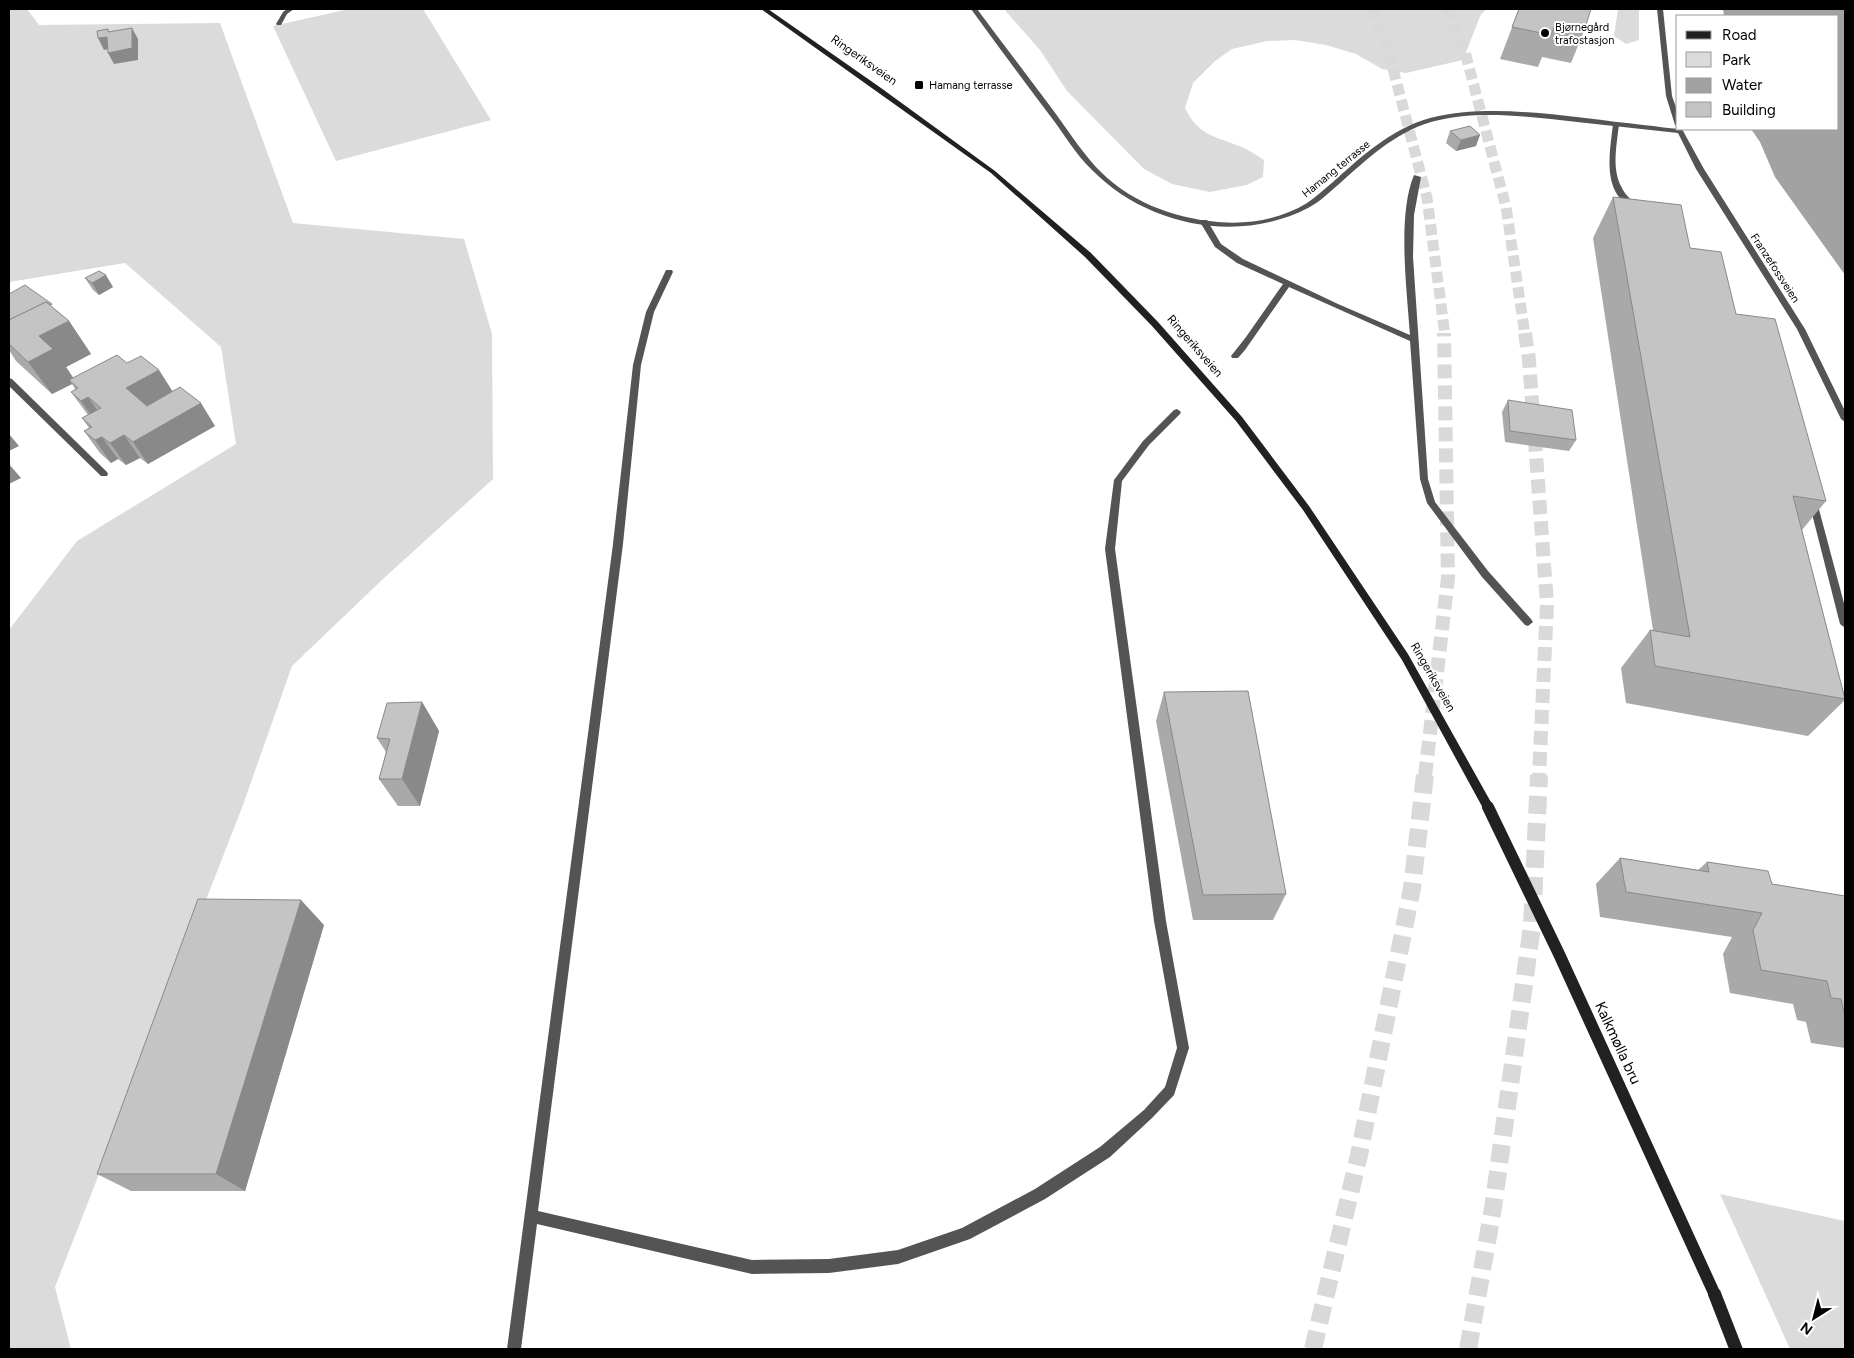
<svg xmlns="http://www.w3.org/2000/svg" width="1854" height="1358" viewBox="0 0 1854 1358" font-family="Figtree,sans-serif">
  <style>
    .green { fill: #dbdbdb }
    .water { fill: #a2a2a2 }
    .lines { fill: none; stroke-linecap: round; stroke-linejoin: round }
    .motorway-tunnel-far2 { stroke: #d9d9d9; stroke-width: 11; stroke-dasharray: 11 5; stroke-linecap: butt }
    .motorway-tunnel-far1 { stroke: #d9d9d9; stroke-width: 14; stroke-dasharray: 14 7; stroke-linecap: butt }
    .motorway-tunnel { stroke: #d9d9d9; stroke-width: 18; stroke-dasharray: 18 9; stroke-linecap: butt }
    .service { fill: #545454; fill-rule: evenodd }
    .minor { fill: #545454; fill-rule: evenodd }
    .secondary { fill: #212121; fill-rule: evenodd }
    .secondary-bridge { stroke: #212121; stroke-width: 12 }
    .wall { fill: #a9a9a9 }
    .shaded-wall { fill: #898989 }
    .building { fill: #c4c4c4; stroke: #898989 }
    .poi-dot { fill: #000; stroke: #fff; stroke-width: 2 }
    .labels { text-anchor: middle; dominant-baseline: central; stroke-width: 4; stroke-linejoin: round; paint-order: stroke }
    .far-poi-label { font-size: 11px; fill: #000; stroke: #fff; text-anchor: start }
    .far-street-label { font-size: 11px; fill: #000; stroke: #fff }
    .street-label { font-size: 12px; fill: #000; stroke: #fff }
    .near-street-label { font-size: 15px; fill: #000; stroke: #fff }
  </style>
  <rect width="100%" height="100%" fill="#fff"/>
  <!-- green -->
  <g class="green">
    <polygon points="9,9 27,9 39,25 220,23 293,223 464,239 492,334 493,479 383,579 292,666 243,805 55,1287 71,1349 9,1349 9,630 77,541 236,444 221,347 125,263 9,282"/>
    <polygon points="349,9 423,9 491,120 336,161 273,26"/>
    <path d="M1004,9H1487L1481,14L1463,60L1406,73L1382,69L1356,54L1326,45L1295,40L1267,41L1232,49L1215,61L1193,83L1185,108C1198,135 1214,136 1239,146C1248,149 1256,155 1264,160L1263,177L1247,185L1210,192L1172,184L1144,169L1067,91L1040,50Z"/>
    <polygon points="1618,9 1639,9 1639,40 1626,44 1614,36"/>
    <polygon points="1720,1194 1845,1221 1845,1349 1790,1349"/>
  </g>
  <!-- water -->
  <polygon class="water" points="1723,9 1843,9 1845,12 1845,275 1775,177 1760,142 1751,129 1838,129 1838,16 1724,16"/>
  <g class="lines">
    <!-- motorway-tunnel-far2 -->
    <g class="motorway-tunnel-far2">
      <polyline points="1371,9 1387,46 1427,198 1445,335"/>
      <polyline points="1447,9 1465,52 1506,207 1525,335"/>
    </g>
    <!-- motorway-tunnel-far1 -->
    <g class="motorway-tunnel-far1">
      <polyline points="1525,333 1529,360 1547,604 1539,776"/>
      <polyline points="1425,776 1448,578 1444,333"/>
    </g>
    <!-- motorway-tunnel -->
    <g class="motorway-tunnel">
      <polyline points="1313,1349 1359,1155 1412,888 1425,775"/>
      <polyline points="1468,1349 1493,1208 1532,926 1539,775"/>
    </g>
    <!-- service -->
    <g class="service">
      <polygon points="287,9 294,9 287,14 281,25 277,25 276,24 283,12"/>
      <path d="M1616,122L1619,124C1617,144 1611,169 1622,188C1625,195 1632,200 1638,206L1634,208C1601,194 1610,152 1613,124Z"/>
      <path d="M1414,175L1421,177L1414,215L1413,257L1428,479L1435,502L1488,571L1531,619L1533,622L1528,626L1525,625L1482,577L1427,503L1420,479L1410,341L1289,287L1245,350L1238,358H1232L1231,356L1246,337L1283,284L1237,263L1215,247L1200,222L1201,220H1207L1221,244L1243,259L1338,304L1410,335C1407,291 1397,215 1414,175Z"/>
      <polygon points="666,270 672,270 673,272 654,312 641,365 623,544 538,1211 752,1260 829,1259 898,1250 962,1228 1035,1189 1100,1147 1144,1110 1165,1087 1177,1048 1154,921 1105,549 1114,480 1143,441 1174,410 1177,409 1181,412 1180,414 1149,445 1122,481 1115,549 1166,921 1189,1048 1174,1095 1152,1118 1110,1157 1045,1199 970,1239 898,1264 829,1273 752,1274 537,1224 521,1349 507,1349 613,544 633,365 646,312"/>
      <polygon points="9,378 12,379 107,472 108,474 107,476 101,476 9,386"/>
      <polygon points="1813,499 1817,502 1845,607 1845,628 1840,624 1809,502"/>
    </g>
    <!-- minor -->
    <g class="minor">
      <path d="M971,9H977C1001,41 1026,74 1050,106C1065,126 1079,148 1095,166C1127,201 1172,218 1218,222C1249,225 1281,219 1307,203C1316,197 1324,189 1333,182C1362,156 1391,129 1430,118C1494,102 1577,118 1643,125C1656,126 1672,129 1682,129L1704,169L1805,329L1845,411V422L1841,419L1797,329L1696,169L1678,133C1644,129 1611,126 1577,122C1530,117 1478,109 1431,122C1394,133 1366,160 1338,185C1328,193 1320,202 1308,208C1238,244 1147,226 1092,170C1076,155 1064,134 1051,117C1024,81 997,45 971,9Z"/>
      <polygon points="1657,9 1663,9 1672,96 1678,113 1678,127 1675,125 1666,96"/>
    </g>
    <!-- secondary -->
    <g class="secondary">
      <polygon points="761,9 768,9 881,88 995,171 1091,253 1158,322 1242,417 1309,506 1408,654 1492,804 1493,807 1492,810 1488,812 1484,810 1402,660 1303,510 1236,421 1152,326 1085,257 991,173"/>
      <polygon points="1715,1288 1720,1290 1743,1349 1729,1349 1708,1295 1710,1290"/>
    </g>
    <!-- secondary-bridge -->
    <polyline class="secondary-bridge" points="1488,807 1559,954 1715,1295"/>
  </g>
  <!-- wall -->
  <g class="wall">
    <polygon points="1519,9 1584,31 1571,63 1542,57 1538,67 1500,59"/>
    <polygon points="1450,131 1476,146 1456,151 1446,143"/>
    <polygon points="1613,197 1690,248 1736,314 1826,501 1802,530 1845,700 1808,736 1626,703 1621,668 1650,630 1653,630 1593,238"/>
    <polygon points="85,278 113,287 99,295 93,290"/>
    <polygon points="9,294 56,310 69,321 91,354 66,367 73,378 127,363 172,392 215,426 148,464 140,458 126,465 118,459 111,463 100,453 84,431 89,428 82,418 88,415 71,392 76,390 72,384 52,394 16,361 9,350"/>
    <polygon points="1508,400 1576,440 1569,451 1505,442 1502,412"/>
    <polygon points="1164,692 1286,894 1273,920 1193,920 1156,721"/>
    <polygon points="422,702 439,731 420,806 398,806 379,779 386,752 377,738"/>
    <polygon points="1620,858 1698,870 1707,862 1772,884 1845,896 1845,1048 1811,1043 1806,1022 1797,1020 1793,1004 1730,993 1723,954 1732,937 1600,917 1596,884"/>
    <polygon points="324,925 245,1191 131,1191 97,1174"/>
  </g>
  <!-- shaded-wall -->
  <g class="shaded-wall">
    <polygon points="132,28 138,39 138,60 114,64 108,53"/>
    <polygon points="107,37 113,48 104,50 98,38"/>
    <polygon points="1480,135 1476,146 1456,151 1461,140"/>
    <polygon points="106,275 113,287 99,295 92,283"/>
    <polygon points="69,321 91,354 66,367 76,382 69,380 72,384 52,394 28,362 39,336"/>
    <polygon points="159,370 173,392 141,411 126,388"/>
    <polygon points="88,397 104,420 97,424 81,401"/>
    <polygon points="201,403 215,426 148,464 133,442"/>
    <polygon points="9,434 19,446 9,451"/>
    <polygon points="124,435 140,458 126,465 110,443"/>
    <polygon points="102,437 118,459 111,463 95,440"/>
    <polygon points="9,464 21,478 9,484"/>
    <polygon points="422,702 439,731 420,806 402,779"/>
    <polygon points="301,900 324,925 245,1191 216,1174"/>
  </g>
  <!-- building -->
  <g class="building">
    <polygon points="1519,9 1591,9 1584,31 1555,25 1551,35 1512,27"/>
    <polygon points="132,28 132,48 108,53 107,37 98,38 97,31 108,29 108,32"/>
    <polygon points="1470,126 1480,135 1461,140 1450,131"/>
    <polygon points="1613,197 1681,205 1690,248 1721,252 1736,314 1775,319 1826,501 1793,496 1845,699 1655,666 1650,630 1690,637"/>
    <polygon points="99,271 106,275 92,283 85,278"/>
    <polygon points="25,285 52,304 51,305 46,302 9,320 9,294"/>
    <polygon points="46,302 69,321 39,336 53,349 28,362 9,344 9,320"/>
    <polygon points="117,355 127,363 141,356 159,370 126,388 147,406 180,387 201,403 133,442 124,435 110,443 102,437 95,440 84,431 92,427 82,418 101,408 88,397 81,401 71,392 78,388 69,380"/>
    <polygon points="1508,400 1572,410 1576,440 1510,431"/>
    <polygon points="1248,691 1286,894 1203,895 1164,692"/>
    <polygon points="422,702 402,779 379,779 390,739 377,738 387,703"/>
    <polygon points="1620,858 1709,872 1707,862 1768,871 1772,884 1845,896 1845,1017 1841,999 1831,998 1827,981 1761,970 1753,930 1762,913 1626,892"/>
    <polygon points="198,899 301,900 216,1174 97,1174"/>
  </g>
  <!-- markers -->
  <g class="poi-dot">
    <circle cx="1545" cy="33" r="5"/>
    <rect x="914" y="80" width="10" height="10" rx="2.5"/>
  </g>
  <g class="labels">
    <!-- far-poi labels -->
    <g class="far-poi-label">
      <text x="1555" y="27">Bjørnegård<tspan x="1555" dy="13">trafostasjon</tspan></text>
      <text x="929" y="85">Hamang terrasse</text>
    </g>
    <!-- far-street labels -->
    <g class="far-street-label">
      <text transform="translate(1336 169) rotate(-39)">Hamang terrasse</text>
      <text transform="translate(1775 268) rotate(57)">Franzefossveien</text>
    </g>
    <!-- street labels -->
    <g class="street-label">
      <text transform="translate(864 60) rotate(35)">Ringeriksveien</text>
      <text transform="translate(1195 346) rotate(49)">Ringeriksveien</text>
      <text transform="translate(1433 677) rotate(60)">Ringeriksveien</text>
    </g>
    <!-- near-street labels -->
    <g class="near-street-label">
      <text transform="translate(1618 1043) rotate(65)">Kalkmølla bru</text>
    </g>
  </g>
  <!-- border -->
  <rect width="1854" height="1358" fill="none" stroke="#000000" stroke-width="20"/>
  <!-- legend -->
  <rect x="1676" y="15" width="162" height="115" fill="#ffffff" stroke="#999999"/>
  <rect x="1686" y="31" width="25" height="8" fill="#212121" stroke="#999999"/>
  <text x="1722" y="40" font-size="15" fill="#000000">Road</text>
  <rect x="1686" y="52" width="25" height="15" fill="#dbdbdb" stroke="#999999"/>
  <text x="1722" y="65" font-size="15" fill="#000000">Park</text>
  <rect x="1686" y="78" width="25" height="15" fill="#a2a2a2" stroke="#999999"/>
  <text x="1722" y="90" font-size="15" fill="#000000">Water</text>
  <rect x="1686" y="102" width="25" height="15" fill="#c4c4c4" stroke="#999999"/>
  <text x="1722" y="115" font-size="15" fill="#000000">Building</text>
  <!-- north arrow -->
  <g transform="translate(1814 1318) rotate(216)" stroke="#ffffff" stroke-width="4" paint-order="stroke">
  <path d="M0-4L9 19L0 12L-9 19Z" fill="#000000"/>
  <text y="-8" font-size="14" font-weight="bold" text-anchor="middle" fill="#000000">N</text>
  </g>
</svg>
